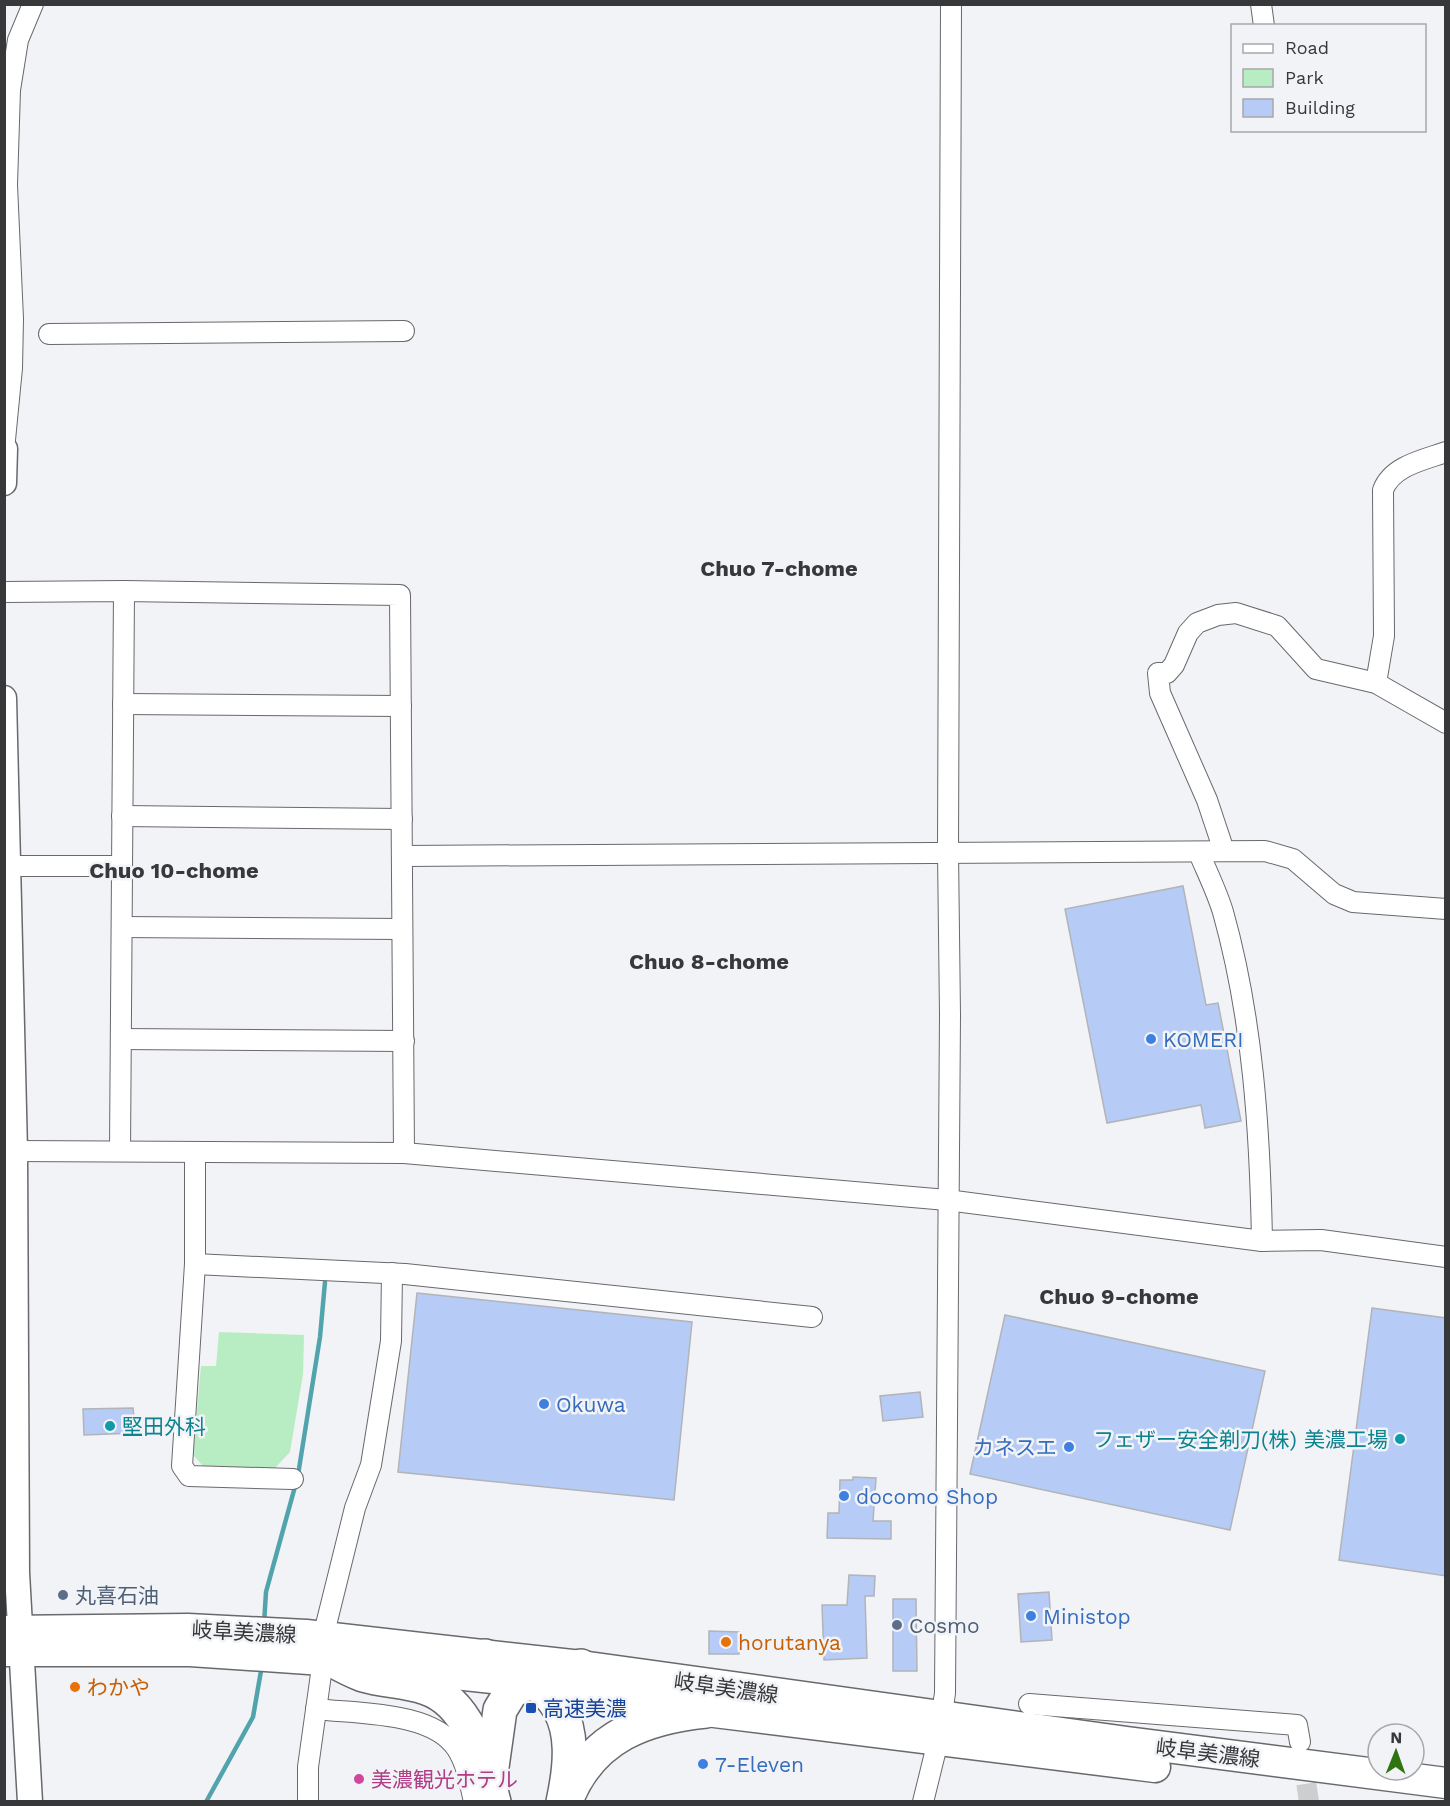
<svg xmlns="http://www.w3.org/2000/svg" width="1450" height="1806" viewBox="0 0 1450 1806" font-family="'Work Sans','Noto Sans JP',sans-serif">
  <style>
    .green { fill: #b8ecc2 }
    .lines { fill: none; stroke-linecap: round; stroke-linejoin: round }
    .stream { stroke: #52a4ac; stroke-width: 4.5 }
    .building { fill: #b6cbf5; stroke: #b2b4b7; stroke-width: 1.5 }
    .minor-tunnel { stroke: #ccced0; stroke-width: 20; stroke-dasharray: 20 10; stroke-linecap: butt }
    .minor-casing { stroke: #68696c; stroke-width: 22 }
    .tertiary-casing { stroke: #68696c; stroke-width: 27 }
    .primary-casing { stroke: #68696c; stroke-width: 33 }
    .motorway-casing { stroke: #68696c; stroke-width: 36 }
    .minor { stroke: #fff; stroke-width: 20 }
    .tertiary { stroke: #fff; stroke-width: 24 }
    .primary { stroke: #fff; stroke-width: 30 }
    .motorway { stroke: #fff; stroke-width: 33 }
    .shop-dot { fill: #3f7fe0; stroke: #f1f3f6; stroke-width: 2 }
    .culture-dot { fill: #0f9aa8; stroke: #f1f3f6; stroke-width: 2 }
    .service-dot { fill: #5c6f8a; stroke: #f1f3f6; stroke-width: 2 }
    .food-dot { fill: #e8710a; stroke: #f1f3f6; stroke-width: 2 }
    .transit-dot { fill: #1a4fb4; stroke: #f1f3f6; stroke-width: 2 }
    .hotel-dot { fill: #d1479c; stroke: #f1f3f6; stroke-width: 2 }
    .labels { text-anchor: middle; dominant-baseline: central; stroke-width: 5; stroke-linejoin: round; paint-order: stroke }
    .shop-label { font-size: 21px; fill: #366cbe; stroke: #f1f3f6; text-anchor: start }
    .culture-label { font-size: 21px; fill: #0d838f; stroke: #f1f3f6; text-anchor: start }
    .service-label { font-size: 21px; fill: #4e5e75; stroke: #f1f3f6; text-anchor: start }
    .street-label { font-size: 21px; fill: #373839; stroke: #f1f3f6 }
    .food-label { font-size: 21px; fill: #c56008; stroke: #f1f3f6; text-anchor: start }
    .transit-label { font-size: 21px; fill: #164399; stroke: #f1f3f6; text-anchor: start }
    .hotel-label { font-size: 21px; fill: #b23c85; stroke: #f1f3f6; text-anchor: start }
    .neighbourhood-label { font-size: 22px; font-weight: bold; fill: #373839; stroke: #f1f3f6 }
  </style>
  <rect width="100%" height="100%" fill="#f1f3f6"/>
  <!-- green -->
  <polygon class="green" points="219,1332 304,1335 303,1374 290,1452 274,1469 203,1466 193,1455 201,1366 216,1366"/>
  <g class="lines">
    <!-- stream -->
    <g class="stream">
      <polyline points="298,1475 320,1337 325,1282"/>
      <polyline points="264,1624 266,1592 296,1483"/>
      <polyline points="206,1802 253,1717 262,1665"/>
    </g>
  </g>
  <!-- building -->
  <g class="building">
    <polygon points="1183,886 1206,1005 1218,1003 1241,1121 1205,1128 1201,1105 1107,1123 1065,909"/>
    <polygon points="417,1293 692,1322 674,1500 398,1472"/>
    <polygon points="1372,1308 1446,1318 1446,1576 1339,1560"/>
    <polygon points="1005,1315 1265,1371 1230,1530 970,1474"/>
    <polygon points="920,1392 923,1417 883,1421 880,1396"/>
    <polygon points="133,1408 134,1418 137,1418 137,1433 84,1435 83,1409"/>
    <polygon points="853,1477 876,1478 873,1521 891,1521 891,1539 827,1538 828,1513 839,1513 840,1480 853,1480"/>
    <polygon points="849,1575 875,1576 874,1596 865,1596 867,1658 824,1660 822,1605 847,1605"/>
    <polygon points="1049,1592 1052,1640 1021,1642 1018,1594"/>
    <polygon points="893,1599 916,1599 917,1671 893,1671"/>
    <polygon points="709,1631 739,1632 739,1654 709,1654"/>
  </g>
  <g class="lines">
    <!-- minor-tunnel -->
    <polyline class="minor-tunnel" points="1302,1754 1309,1802"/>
    <!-- minor casing -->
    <g class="minor-casing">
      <g id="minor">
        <polyline points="1261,4 1264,26"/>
        <polyline points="49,334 404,331"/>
        <polyline points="4,450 12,368 13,319 7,185 10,90 18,40 33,4"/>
        <polyline points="4,592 124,591 400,595 404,1153"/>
        <path d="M1376,683L1384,636L1383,490C1392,466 1423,460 1446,452"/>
        <polyline points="123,704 401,706"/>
        <polyline points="122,816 402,819"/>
        <polyline points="1224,851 1207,800 1160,693 1158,673 1167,673 1174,665 1188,633 1197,623 1218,615 1236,613 1277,626 1316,669 1376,683 1446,723"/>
        <polyline points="402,856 1265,851 1293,859 1334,894 1353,902 1446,909"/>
        <polyline points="9,866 122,866"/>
        <polyline points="122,927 402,929"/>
        <polyline points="121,1039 404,1041"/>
        <path d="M15,1151L404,1153L947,1200L1262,1241C1260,1131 1253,1019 1223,912C1217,892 1207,872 1199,853"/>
        <polyline points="120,1151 124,591"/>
        <polyline points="195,1152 195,1264 182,1466 189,1476 293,1479"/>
        <polyline points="1262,1241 1321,1240 1446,1257"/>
        <polyline points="195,1264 405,1274 812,1317"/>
        <polyline points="323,1637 355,1508 371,1465 391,1341 392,1273"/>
        <polyline points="1029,1704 1297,1725 1300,1742"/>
        <path d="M316,1709C357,1714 433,1711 457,1749C467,1765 470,1784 474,1802"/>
        <polyline points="308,1802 308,1767 323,1660"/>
        <polyline points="923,1802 938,1741 945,1693 950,1015 948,852 951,4"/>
      </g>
    </g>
    <!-- tertiary casing -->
    <g class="tertiary-casing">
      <g id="tertiary">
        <polyline points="4,483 5,449"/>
        <polyline points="4,698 15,1151 17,1573 30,1802"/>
      </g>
    </g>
    <!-- primary casing -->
    <g class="primary-casing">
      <g id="primary">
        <polyline points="4,1631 188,1629 306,1635 581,1666 1127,1742 1446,1783"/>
        <polyline points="4,1651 190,1651 323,1660 539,1683 706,1711 1155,1767"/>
      </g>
    </g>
    <!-- motorway casing -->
    <g class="motorway-casing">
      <g id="motorway">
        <path d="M485,1656C562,1687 581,1719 563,1802"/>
        <path d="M334,1661C343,1666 353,1671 363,1675C383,1681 406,1681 426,1688C471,1703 483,1761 494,1802"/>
        <polyline points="491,1774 500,1710 511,1692 523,1685 539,1683 560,1671 581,1666"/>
        <path d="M568,1796C593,1736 646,1717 706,1711"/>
      </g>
    </g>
    <!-- minor -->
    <use href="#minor" class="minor"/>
    <!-- tertiary -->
    <use href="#tertiary" class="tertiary"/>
    <!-- primary -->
    <use href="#primary" class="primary"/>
    <!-- motorway -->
    <use href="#motorway" class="motorway"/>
  </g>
  <!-- markers -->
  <g class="shop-dot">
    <circle cx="1151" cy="1039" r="6"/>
    <circle cx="544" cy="1404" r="6"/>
    <circle cx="1069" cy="1447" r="6"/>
    <circle cx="844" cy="1496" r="6"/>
    <circle cx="1031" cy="1616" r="6"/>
    <circle cx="703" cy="1764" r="6"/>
  </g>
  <g class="culture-dot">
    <circle cx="110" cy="1426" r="6"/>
    <circle cx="1400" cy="1439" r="6"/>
  </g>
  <g class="service-dot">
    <circle cx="63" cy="1595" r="6"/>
    <circle cx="897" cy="1625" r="6"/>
  </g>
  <g class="food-dot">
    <circle cx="726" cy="1642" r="6"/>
    <circle cx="75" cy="1687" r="6"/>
  </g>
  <rect class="transit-dot" x="525" y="1702" width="12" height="12" rx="3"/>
  <circle class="hotel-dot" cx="359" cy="1779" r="6"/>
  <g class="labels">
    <!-- shop labels -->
    <g class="shop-label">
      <text x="1163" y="1039">KOMERI</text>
      <text x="556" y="1404">Okuwa</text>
      <text x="1057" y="1447" text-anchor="end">カネスエ</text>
      <text x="856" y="1496">docomo Shop</text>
      <text x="1043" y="1616">Ministop</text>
      <text x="715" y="1764">7-Eleven</text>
    </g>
    <!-- culture labels -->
    <g class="culture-label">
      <text x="122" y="1426">堅田外科</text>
      <text x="1388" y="1439" text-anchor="end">フェザー安全剃刀(株) 美濃工場</text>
    </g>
    <!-- service labels -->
    <g class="service-label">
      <text x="75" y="1595">丸喜石油</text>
      <text x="909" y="1625">Cosmo</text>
    </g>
    <!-- street labels -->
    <g class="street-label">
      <text transform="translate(244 1632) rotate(3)">岐阜美濃線</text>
      <text transform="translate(726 1688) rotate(8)">岐阜美濃線</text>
      <text transform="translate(1208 1753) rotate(7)">岐阜美濃線</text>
    </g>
    <!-- food labels -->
    <g class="food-label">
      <text x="738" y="1642">horutanya</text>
      <text x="87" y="1687">わかや</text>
    </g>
    <!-- transit labels -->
    <g class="transit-label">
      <text x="543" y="1708">高速美濃</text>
    </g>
    <!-- hotel labels -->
    <g class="hotel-label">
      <text x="371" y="1779">美濃観光ホテル</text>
    </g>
    <!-- neighbourhood labels -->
    <g class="neighbourhood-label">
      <text x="779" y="568">Chuo 7-chome</text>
      <text x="174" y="870">Chuo 10-chome</text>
      <text x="709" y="961">Chuo 8-chome</text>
      <text x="1119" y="1296">Chuo 9-chome</text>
    </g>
  </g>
  <!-- border -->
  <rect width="1450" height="1806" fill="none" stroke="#373839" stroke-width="12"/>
  <!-- legend -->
  <rect x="1231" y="24" width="195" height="108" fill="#f1f3f6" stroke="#a7a8aa" stroke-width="1.5"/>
  <rect x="1243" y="44" width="30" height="9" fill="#ffffff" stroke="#a7a8aa" stroke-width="1.5"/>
  <text x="1285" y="54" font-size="18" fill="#373839">Road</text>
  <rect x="1243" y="69" width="30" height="18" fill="#b8ecc2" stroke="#a7a8aa" stroke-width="1.5"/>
  <text x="1285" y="84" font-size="18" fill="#373839">Park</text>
  <rect x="1243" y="99" width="30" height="18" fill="#b6cbf5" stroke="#a7a8aa" stroke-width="1.5"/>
  <text x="1285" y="114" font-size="18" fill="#373839">Building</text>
  <!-- north arrow -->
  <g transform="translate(1396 1752) rotate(1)"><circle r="28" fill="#f1f3f6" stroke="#a7a8aa" stroke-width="1.5"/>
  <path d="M0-4.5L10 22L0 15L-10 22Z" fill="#307311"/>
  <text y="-9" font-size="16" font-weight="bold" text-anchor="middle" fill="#373839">N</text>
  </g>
</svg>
